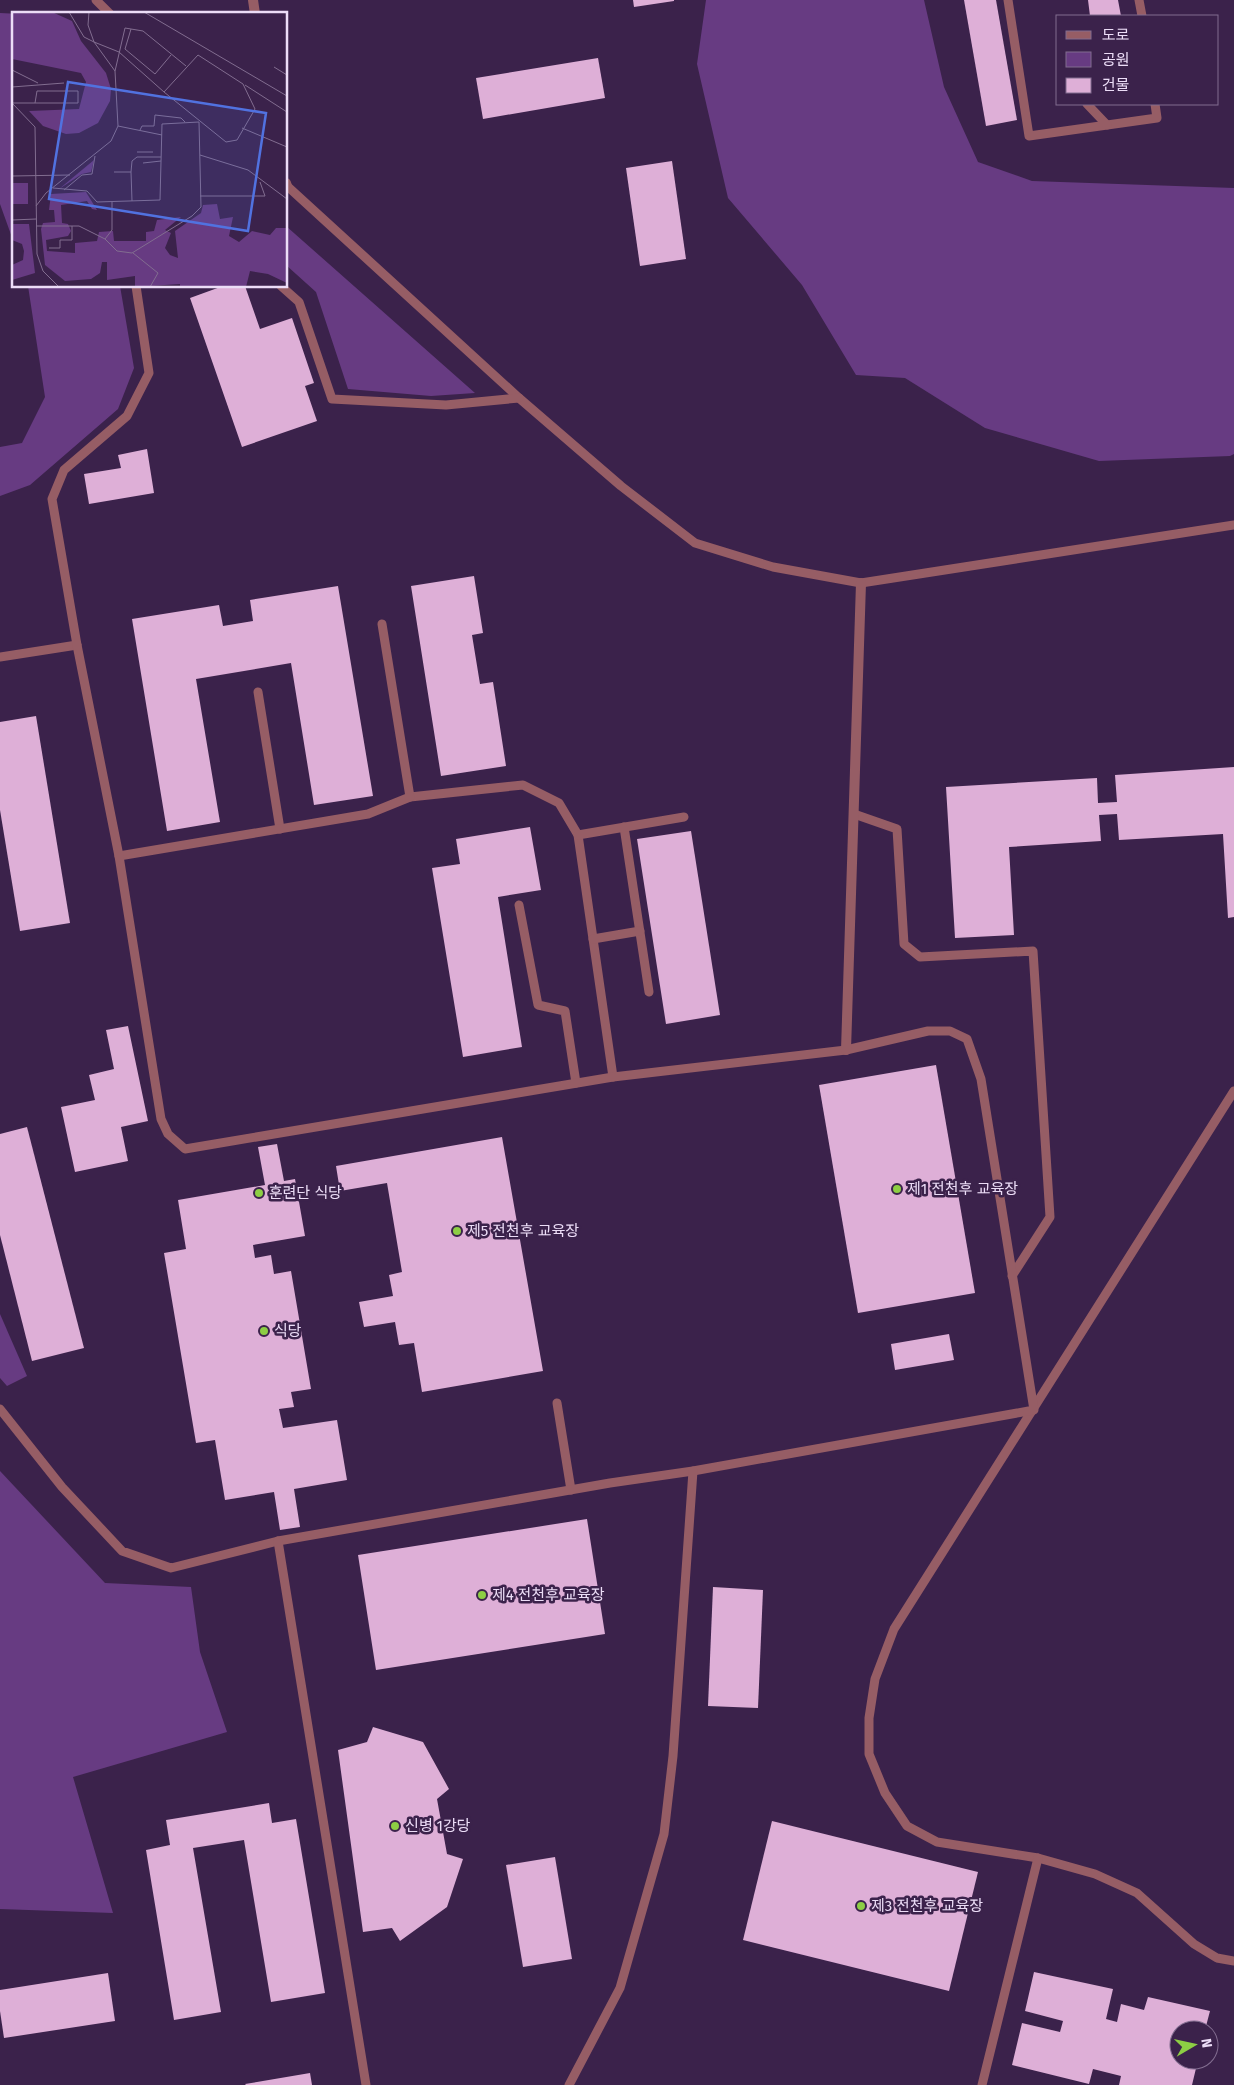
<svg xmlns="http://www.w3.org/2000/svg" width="1234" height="2085" viewBox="0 0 1234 2085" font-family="'Fira Sans','Noto Sans KR',sans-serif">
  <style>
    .green { fill: #673b82 }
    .building { fill: #deafd7 }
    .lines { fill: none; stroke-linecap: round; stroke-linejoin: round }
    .service { stroke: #965d65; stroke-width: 9 }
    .minor { stroke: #965d65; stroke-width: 10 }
    .poi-dot { fill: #8dce44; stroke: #3b224b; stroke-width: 2 }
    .labels { text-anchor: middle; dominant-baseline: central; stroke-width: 5; stroke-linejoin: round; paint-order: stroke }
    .poi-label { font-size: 15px; fill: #ecddf7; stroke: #3b224b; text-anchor: start }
    .inset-road { fill: none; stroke: #826d90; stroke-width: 1 }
    .view { fill: #5172e0; fill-opacity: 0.15; stroke: #5172e0; stroke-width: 2.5 }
    .inset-edge { fill: none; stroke: #ecddf7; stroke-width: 2.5 }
  </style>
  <rect width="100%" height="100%" fill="#3b224b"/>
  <!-- green -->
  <g class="green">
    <polygon points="706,0 924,0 944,87 978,162 1032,181 1234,188 1234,454 1230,456 1099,461 985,428 905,378 856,375 802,285 728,198 697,64"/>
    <polygon points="0,13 20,14 14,14 14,243 0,204"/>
    <polygon points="286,226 475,393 431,396 348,389 316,292 286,265"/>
    <polygon points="28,286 120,286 134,368 118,409 30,485 0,496 0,447 22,443 45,397"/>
    <polygon points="0,1314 27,1376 7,1386 0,1378"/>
    <polygon points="0,1471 105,1583 191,1587 200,1652 227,1732 73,1777 113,1913 0,1909"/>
  </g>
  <!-- building -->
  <g class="building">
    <polygon points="633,0 674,0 674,1 634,7"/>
    <polygon points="964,0 996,0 1017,120 986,126"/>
    <polygon points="1088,0 1118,0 1121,16 1090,16"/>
    <polygon points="598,58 605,98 483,119 476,78"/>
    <polygon points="672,161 686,259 640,266 626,168"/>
    <polygon points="223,286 245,286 260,329 292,318 314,383 305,386 317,421 242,447 190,298"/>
    <polygon points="147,449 154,493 89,504 84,474 121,468 118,455"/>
    <polygon points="474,576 483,633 472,635 480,684 493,682 506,766 441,776 411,586"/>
    <polygon points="338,586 373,796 314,805 291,663 196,679 220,822 167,831 132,619 219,605 223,626 253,621 250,600"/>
    <polygon points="36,716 70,923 20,931 0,810 0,722"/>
    <polygon points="1234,767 1234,917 1228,918 1223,834 1119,840 1117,814 1099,815 1101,841 1009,847 1014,935 955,938 946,787 1097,778 1098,803 1117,802 1115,775"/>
    <polygon points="530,827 541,890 498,897 522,1047 463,1057 432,868 460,864 456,839"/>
    <polygon points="691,831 720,1015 666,1024 637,839"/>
    <polygon points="128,1026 148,1121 121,1127 128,1161 75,1172 61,1107 95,1100 89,1075 114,1069 106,1030"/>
    <polygon points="936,1065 975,1293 858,1313 819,1085"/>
    <polygon points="27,1127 84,1348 32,1361 0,1235 0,1134"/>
    <polygon points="502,1137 543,1371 422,1392 414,1343 399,1345 395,1322 364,1327 359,1302 393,1296 389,1275 402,1272 387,1183 340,1191 336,1166"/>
    <polygon points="277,1144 284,1181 295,1179 305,1236 253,1245 255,1258 271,1255 274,1274 291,1271 311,1389 291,1392 294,1407 279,1409 283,1428 337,1420 347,1480 294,1489 300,1527 280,1530 274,1492 225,1500 215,1440 196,1443 164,1253 186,1249 178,1200 265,1185 258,1147"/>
    <polygon points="949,1334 954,1360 895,1370 891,1344"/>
    <polygon points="587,1519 605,1634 376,1670 358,1555"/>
    <polygon points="713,1587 763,1590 758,1708 708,1706"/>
    <polygon points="373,1727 423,1742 449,1789 437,1799 447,1854 463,1859 447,1907 400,1941 392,1928 363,1932 338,1750 367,1742"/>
    <polygon points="269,1803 272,1823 296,1819 325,1993 271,2002 244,1840 193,1848 221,2012 174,2020 146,1850 170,1845 166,1820"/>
    <polygon points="772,1821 978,1872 949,1991 743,1940"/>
    <polygon points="555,1857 572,1959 523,1967 506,1865"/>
    <polygon points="1034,1972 1113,1989 1106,2019 1117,2022 1121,2004 1144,2010 1148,1997 1210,2011 1205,2030 1179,2030 1179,2060 1198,2060 1192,2085 1119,2085 1121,2076 1093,2069 1089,2084 1012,2065 1022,2023 1060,2032 1063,2021 1025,2011"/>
    <polygon points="108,1973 115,2021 4,2038 0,2011 0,1990"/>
    <polygon points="310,2073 312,2085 246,2085 245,2084"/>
  </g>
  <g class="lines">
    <!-- service -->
    <g class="service">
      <polyline points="96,0 110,14"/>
      <polyline points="1008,0 1029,136 1157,118 1155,104"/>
      <polyline points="1139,0 1142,16"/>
      <polyline points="1087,104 1107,125"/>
      <polyline points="286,185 519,398 621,486 695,543 773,567 861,583 1234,525"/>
      <polyline points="281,286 299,302 332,399 446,405 519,398"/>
      <polyline points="382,624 410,797 523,785 559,803 578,835 613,1077"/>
      <polyline points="0,657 77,645"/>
      <polyline points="258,692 280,829"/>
      <polyline points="854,814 897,829 904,944 920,957 1033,951 1050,1217 1012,1276"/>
      <polyline points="624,827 649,992"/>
      <polyline points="578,835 684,817"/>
      <polyline points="119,856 368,814 410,797"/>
      <polyline points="519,905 538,1005 565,1011 576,1083"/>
      <polyline points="593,939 640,931"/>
      <polyline points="1234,1091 894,1629 875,1679 869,1718 869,1754 885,1793 907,1826 937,1842 1038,1858 1095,1874 1137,1893 1194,1944 1217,1958 1234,1961"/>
      <polyline points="557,1403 571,1490"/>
      <polyline points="0,1409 62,1487 122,1551 171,1568 278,1541 610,1483 693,1471 1034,1410 981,1079 967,1039 950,1031 928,1031 846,1050 613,1077 185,1149 168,1134 161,1119 119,856 77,645 52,499 64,470 127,416 149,373 136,286"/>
      <polyline points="278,1541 366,2085"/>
      <polyline points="569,2085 620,1988 664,1834 673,1756 693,1471"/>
      <polyline points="982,2085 1038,1858"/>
    </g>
    <!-- minor -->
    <g class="minor">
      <polyline points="253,0 255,14"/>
      <polyline points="286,183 287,186"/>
      <polyline points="846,1050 861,583"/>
    </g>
  </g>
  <!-- markers -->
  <g class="poi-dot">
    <circle cx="897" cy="1189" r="5"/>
    <circle cx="259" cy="1193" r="5"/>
    <circle cx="457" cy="1231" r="5"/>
    <circle cx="264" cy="1331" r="5"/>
    <circle cx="482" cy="1595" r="5"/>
    <circle cx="395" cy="1826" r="5"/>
    <circle cx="861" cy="1906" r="5"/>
  </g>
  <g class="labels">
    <!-- poi labels -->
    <g class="poi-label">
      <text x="907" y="1189">제1 전천후 교육장</text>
      <text x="269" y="1193">훈련단 식당</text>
      <text x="467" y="1231">제5 전천후 교육장</text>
      <text x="274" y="1331">식당</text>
      <text x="492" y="1595">제4 전천후 교육장</text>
      <text x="405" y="1826">신병 1강당</text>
      <text x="871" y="1906">제3 전천후 교육장</text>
    </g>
  </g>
  <!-- overview -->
  <g transform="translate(12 12)">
    <rect width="275" height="275" fill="#3b224b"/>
    <path d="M0,0H40L60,9L69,29L94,61L99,77L98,89L86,111L67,121L54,122L31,114L17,99L67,97L74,70L69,61L0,47ZM82,148L79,160L70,162L47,177ZM0,171H16V192H0ZM74,180L85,198L80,197L75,189L49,193L50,211L56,212L59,219L56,224L34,228L35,239L63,241V231L85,229L87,220L101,219L102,229H134V220L142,219L145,208L169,205L153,218L159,221L153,236L158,243L166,246L163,219L189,201L191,193L205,192L208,207L221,205L217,224L227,230L240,219L258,223L264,216H275V271L256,262L238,259L234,275H168V272L123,275V264L95,268V250H90L88,261L79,267L53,269L33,253L29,217L31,211L43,210L42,198H37L39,182ZM0,212H17L23,261L0,268V253L11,248L12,239L10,232L0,228Z" fill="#673b82"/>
    <path class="inset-road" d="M77,0L76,13L82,30L107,40L152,80L186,43L231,72L243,97L225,128L214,130L152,80M132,0L275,84M119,17L113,37L143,62L159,43M262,55L275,63M0,58L26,71M103,59L113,16L131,19L174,54M233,73L275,100M0,75L52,71M0,91L23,115L25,242L31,259L47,275M1,91H66V79H25L23,91M106,114L150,123M230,116L275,135M128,118L130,114H142L143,103L169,106L173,110M125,140H141M188,143L236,158L275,187M131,151L149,149M102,160H119L120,149L125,145H149M119,160L120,189M0,164L58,163M52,178L70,163L80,162L83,144M188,184H253L248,170M24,194L34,181L99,129L106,114L103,59L82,30L72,25L57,0M0,208L24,207M24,214H67L93,227L105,239L120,241L180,204L189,195L187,110L150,112L148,188L85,190L75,179L41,176M93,227L100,218V190M37,236H48V228H60V214M121,241L146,261L138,275"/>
    <path class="view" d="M56,70L254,101L236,219L37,187Z"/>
    <rect width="275" height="275" class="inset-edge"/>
  </g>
  <!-- legend -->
  <rect x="1056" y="15" width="162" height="90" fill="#3b224b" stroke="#826d90"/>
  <rect x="1066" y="31" width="25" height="8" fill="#965d65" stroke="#826d90"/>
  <text x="1102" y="40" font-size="15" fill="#ecddf7">도로</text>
  <rect x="1066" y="52" width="25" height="15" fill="#673b82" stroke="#826d90"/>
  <text x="1102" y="65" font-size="15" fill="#ecddf7">공원</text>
  <rect x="1066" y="78" width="25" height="15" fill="#deafd7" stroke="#826d90"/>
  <text x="1102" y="90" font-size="15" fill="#ecddf7">건물</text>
  <!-- north arrow -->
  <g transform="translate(1194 2045) rotate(81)"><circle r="24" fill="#3b224b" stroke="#826d90"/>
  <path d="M0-4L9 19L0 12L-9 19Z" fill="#8dce44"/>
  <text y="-8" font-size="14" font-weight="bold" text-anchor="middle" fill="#ecddf7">N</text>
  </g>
</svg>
